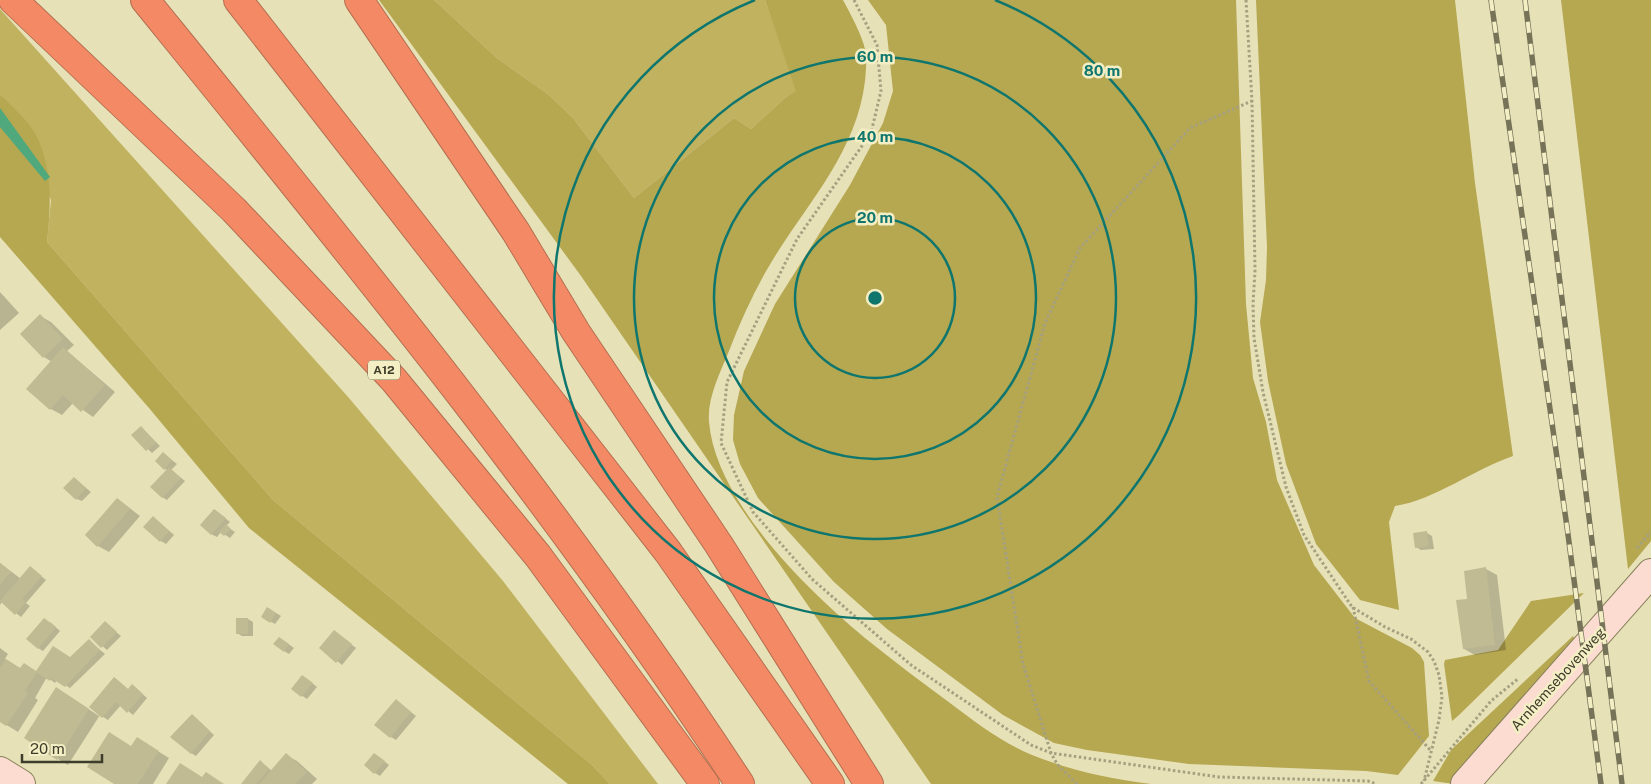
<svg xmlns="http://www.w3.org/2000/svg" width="1651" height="784" viewBox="0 0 1651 784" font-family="'Public Sans',sans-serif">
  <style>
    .green { fill: #c0b25f }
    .forest { fill: #b6a751 }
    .water { fill: #50a87d }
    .shadow { fill: #0003 }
    .building { fill: #c1bb93 }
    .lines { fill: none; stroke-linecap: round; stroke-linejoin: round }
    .secondary-casing { stroke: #87815b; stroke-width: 30 }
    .highway-casing { stroke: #b46f51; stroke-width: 30 }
    .path { stroke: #a5a080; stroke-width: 3; stroke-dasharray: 2.5 2.5; stroke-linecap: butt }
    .secondary { stroke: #fcdcd1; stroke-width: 28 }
    .highway { stroke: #f48a65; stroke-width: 28 }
    .rail-casing { stroke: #767359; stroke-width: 5.5 }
    .rail { stroke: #f4eec4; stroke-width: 4; stroke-dasharray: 11; stroke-linecap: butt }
    .ring { fill: none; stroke: #0f766e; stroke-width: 2.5 }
    .labels { text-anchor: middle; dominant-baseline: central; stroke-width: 5; stroke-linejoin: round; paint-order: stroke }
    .shield { fill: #f4eec4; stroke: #757159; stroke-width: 1 }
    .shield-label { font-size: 12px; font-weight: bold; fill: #3e3c2b }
    .street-label { font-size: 14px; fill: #3e3c2b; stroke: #f4eec4 }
    .centre { fill: #0f766e; stroke: #f4eec4; stroke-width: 2.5 }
    .ring-label { font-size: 15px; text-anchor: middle; font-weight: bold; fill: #0f766e; stroke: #f4eec4; stroke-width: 5; stroke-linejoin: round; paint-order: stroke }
  </style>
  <rect width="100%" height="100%" fill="#e7e1b7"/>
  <!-- green -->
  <g class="green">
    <polygon points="434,0 765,0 797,91 786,97 751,129 734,118 634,198 573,118 549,95 498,59"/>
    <polygon points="0,9 349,398 503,581 658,784 610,784 592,765 273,500 47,242 51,200 11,107 0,94"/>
  </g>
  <!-- forest -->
  <g class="forest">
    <path d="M379,0H434L498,59L549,95L573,118L634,198L734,118L751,129L786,97L796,91L765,0H843C851,15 861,33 865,49C867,58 866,71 865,81C856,157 801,209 765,273C751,298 739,325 729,351C720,373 707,398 709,422C716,503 810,593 870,642C896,663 923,683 950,703C975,722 1003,743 1032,755C1070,770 1109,779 1151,784H931L581,276Z"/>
    <polygon points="868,0 1236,0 1246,304 1253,378 1266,422 1277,480 1314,565 1355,618 1412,648 1420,655 1424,662 1429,736 1398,775 1366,771 1189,764 1087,750 1054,743 1003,715 887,629 834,582 758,498 740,464 733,440 734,415 744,371 775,304 850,185 883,123 893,91 886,25"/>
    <path d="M1256,0H1455L1475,183L1513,456C1474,469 1435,500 1395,506L1389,522L1399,610L1360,600L1316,544L1286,464L1268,381L1260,322L1266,280L1267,247Z"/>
    <polygon points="1561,0 1651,0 1651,541 1628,569"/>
    <path d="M0,94C11,106 28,120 36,135C53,169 51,205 47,242L273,500L592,765L610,784H568L249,528L149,408L0,237Z"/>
    <polygon points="1584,593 1458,716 1452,721 1444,664 1445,660 1498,650 1531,601"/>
    <polygon points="1573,636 1574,638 1454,784 1433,781 1451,750"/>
  </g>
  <!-- water -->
  <polygon class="water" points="0,108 50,177 45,181 0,127"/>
  <!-- shadow -->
  <g class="shadow">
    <polygon points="0,292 19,313 0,330"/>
    <polygon points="40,316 51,322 74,345 67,351 115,392 93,417 73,403 62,415 51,409 52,362 44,357"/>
    <polygon points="141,427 160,446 152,453 133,435"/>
    <polygon points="164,454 177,464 171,470 185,481 167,500 162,497 167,470 165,469"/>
    <polygon points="74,478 91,492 82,501 77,499"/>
    <polygon points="118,499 140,516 109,552 98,546"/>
    <polygon points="215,510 230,522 226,526 235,532 230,538 221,532 217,537 211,534"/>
    <polygon points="158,521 174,535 166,544 161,541"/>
    <polygon points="1427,533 1432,536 1434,549 1421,550 1416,547"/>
    <polygon points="0,563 21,579 35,571 46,580 26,603 30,606 21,617 2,602 0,605"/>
    <polygon points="1486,569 1497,575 1506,650 1475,655 1464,649 1469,600"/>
    <polygon points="268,608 281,616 275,624 262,617"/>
    <polygon points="248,619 253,622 253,636 242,636 237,633"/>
    <polygon points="50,622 60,631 43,651 38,648"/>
    <polygon points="105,623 121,636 107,650 92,637"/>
    <polygon points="339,635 356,648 342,665 321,648"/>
    <polygon points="89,641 105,654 70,688 57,680 55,683 47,677 35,698 38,700 18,732 0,721 0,648 8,654 5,659 21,669 37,672 70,659"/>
    <polygon points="284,641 294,648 289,654 284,651"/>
    <polygon points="115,678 129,690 137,689 147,698 133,715 121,705 108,720 100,715 68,765 58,759 67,695 99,716"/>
    <polygon points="307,679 317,687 307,699 292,689"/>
    <polygon points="401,704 416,716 396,740 391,737"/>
    <polygon points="192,715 214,735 196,756 191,753"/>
    <polygon points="148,745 169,758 153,784 116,784 132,747"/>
    <polygon points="286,755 297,761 317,779 312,784 243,784 265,765 272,771"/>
    <polygon points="379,757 389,765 380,776 375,773"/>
  </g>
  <!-- building -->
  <g class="building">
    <polygon points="40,314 63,339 43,358 20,334"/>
    <polygon points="63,347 105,385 81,412 63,395 50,410 26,389"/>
    <polygon points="141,426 156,443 146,451 131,435"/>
    <polygon points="163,452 172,460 164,470 155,461"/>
    <polygon points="169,467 181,478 162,498 150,487"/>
    <polygon points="74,477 86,488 76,500 63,488"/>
    <polygon points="117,498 130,509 97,547 85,535"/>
    <polygon points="214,509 226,518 211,535 200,525"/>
    <polygon points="153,516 169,531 160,542 143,527"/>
    <polygon points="226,524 231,529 224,536 219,532"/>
    <polygon points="1427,531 1429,546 1415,548 1413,533"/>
    <polygon points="0,563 11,572 0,585"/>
    <polygon points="30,566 42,576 22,599 26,602 15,615 0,601"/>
    <polygon points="1486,567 1495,645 1463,649 1456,600 1467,599 1464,571"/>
    <polygon points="267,607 276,613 270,623 261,617"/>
    <polygon points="44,618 56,627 38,649 26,639"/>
    <rect x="236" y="618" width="12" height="16"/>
    <polygon points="105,621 117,632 101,648 90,637"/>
    <polygon points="334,630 352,644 336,663 319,648"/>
    <polygon points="279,637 289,644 284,652 273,644"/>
    <polygon points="89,639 100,650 65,687 51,678 50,681 37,673 25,690 28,693 6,726 0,722 0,668 6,659 20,668 24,663 36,671 53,646 70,657"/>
    <polygon points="302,675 313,683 301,697 291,689"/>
    <polygon points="114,677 128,689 132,684 143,694 127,713 116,702 102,718 89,707"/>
    <polygon points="56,687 89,709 57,760 24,738"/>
    <polygon points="396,699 411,712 390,738 374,725"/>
    <polygon points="192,714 210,731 191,754 170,737"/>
    <polygon points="109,732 131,746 137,737 159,751 138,784 114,784 87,767"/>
    <polygon points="286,753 307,772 295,784 259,784"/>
    <polygon points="374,753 385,761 374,774 364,765"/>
    <polygon points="260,760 269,769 256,784 241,784"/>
    <polygon points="180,763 202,777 206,772 224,784 166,784"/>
  </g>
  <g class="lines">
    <!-- secondary casing -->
    <g class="secondary-casing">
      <g id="secondary">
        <polyline points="0,771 21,784"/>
        <polyline points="1465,784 1651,573"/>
      </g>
    </g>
    <!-- highway casing -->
    <g class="highway-casing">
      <g id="highway">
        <polyline points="13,0 234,210 394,380 538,556 705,784"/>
        <path d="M145,0C352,255 560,509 740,784"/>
        <polyline points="238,0 668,552 830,784"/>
        <polyline points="359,0 516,232 576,332 719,545 869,784"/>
      </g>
    </g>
    <!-- path -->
    <g class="path">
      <polyline points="854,0 877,45 881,91 871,133 797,239 727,382 721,443 753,512 812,579 911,665 1031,745 1051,753 1219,777 1368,781 1376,784"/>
      <polyline points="1246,0 1252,101 1255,271 1253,304 1254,338 1263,392 1286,487 1304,535 1352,607 1385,627 1411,639 1428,652 1434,661 1439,675 1442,697 1439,720 1424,781"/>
      <polyline points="1637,548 1651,532"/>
      <polyline points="1353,607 1369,681 1431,751"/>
      <polyline points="1077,784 1057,764 1051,753 1023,664 997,497 1045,323 1080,248 1190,128 1252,101"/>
      <polyline points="1421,784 1491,701 1519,678"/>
    </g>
    <!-- secondary -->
    <use href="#secondary" class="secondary"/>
    <!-- highway -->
    <use href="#highway" class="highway"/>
    <!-- rail casing -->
    <g class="rail-casing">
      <g id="rail">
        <polyline points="1491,0 1567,527 1601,784"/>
        <polyline points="1525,0 1622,784"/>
      </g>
    </g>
    <!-- rail -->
    <use href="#rail" class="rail"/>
  </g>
  <!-- distance rings -->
  <g class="ring">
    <circle cx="875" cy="298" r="80"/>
    <circle cx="875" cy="298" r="161"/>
    <circle cx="875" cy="298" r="241"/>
    <path d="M995 0A321 321 0 1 1 755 0"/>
  </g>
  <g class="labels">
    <!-- shield labels -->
    <rect class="shield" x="368" y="360.5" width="32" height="19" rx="4"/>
    <g class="shield-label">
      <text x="384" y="370">A12</text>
    </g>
    <!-- street labels -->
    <g class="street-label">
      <text transform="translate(1558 679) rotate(-48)">Arnhemsebovenweg</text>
    </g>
  </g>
  <circle cx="875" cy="298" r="8" class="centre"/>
  <g class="ring-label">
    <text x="875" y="62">60 m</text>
    <text x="1102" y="76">80 m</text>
    <text x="875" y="142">40 m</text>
    <text x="875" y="223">20 m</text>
  </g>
  <!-- scale -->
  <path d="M22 754v8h80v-8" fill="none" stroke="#3e3c2b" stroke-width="2.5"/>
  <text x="30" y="754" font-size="15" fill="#3e3c2b" stroke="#f4eec4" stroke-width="4" paint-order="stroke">20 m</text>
</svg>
